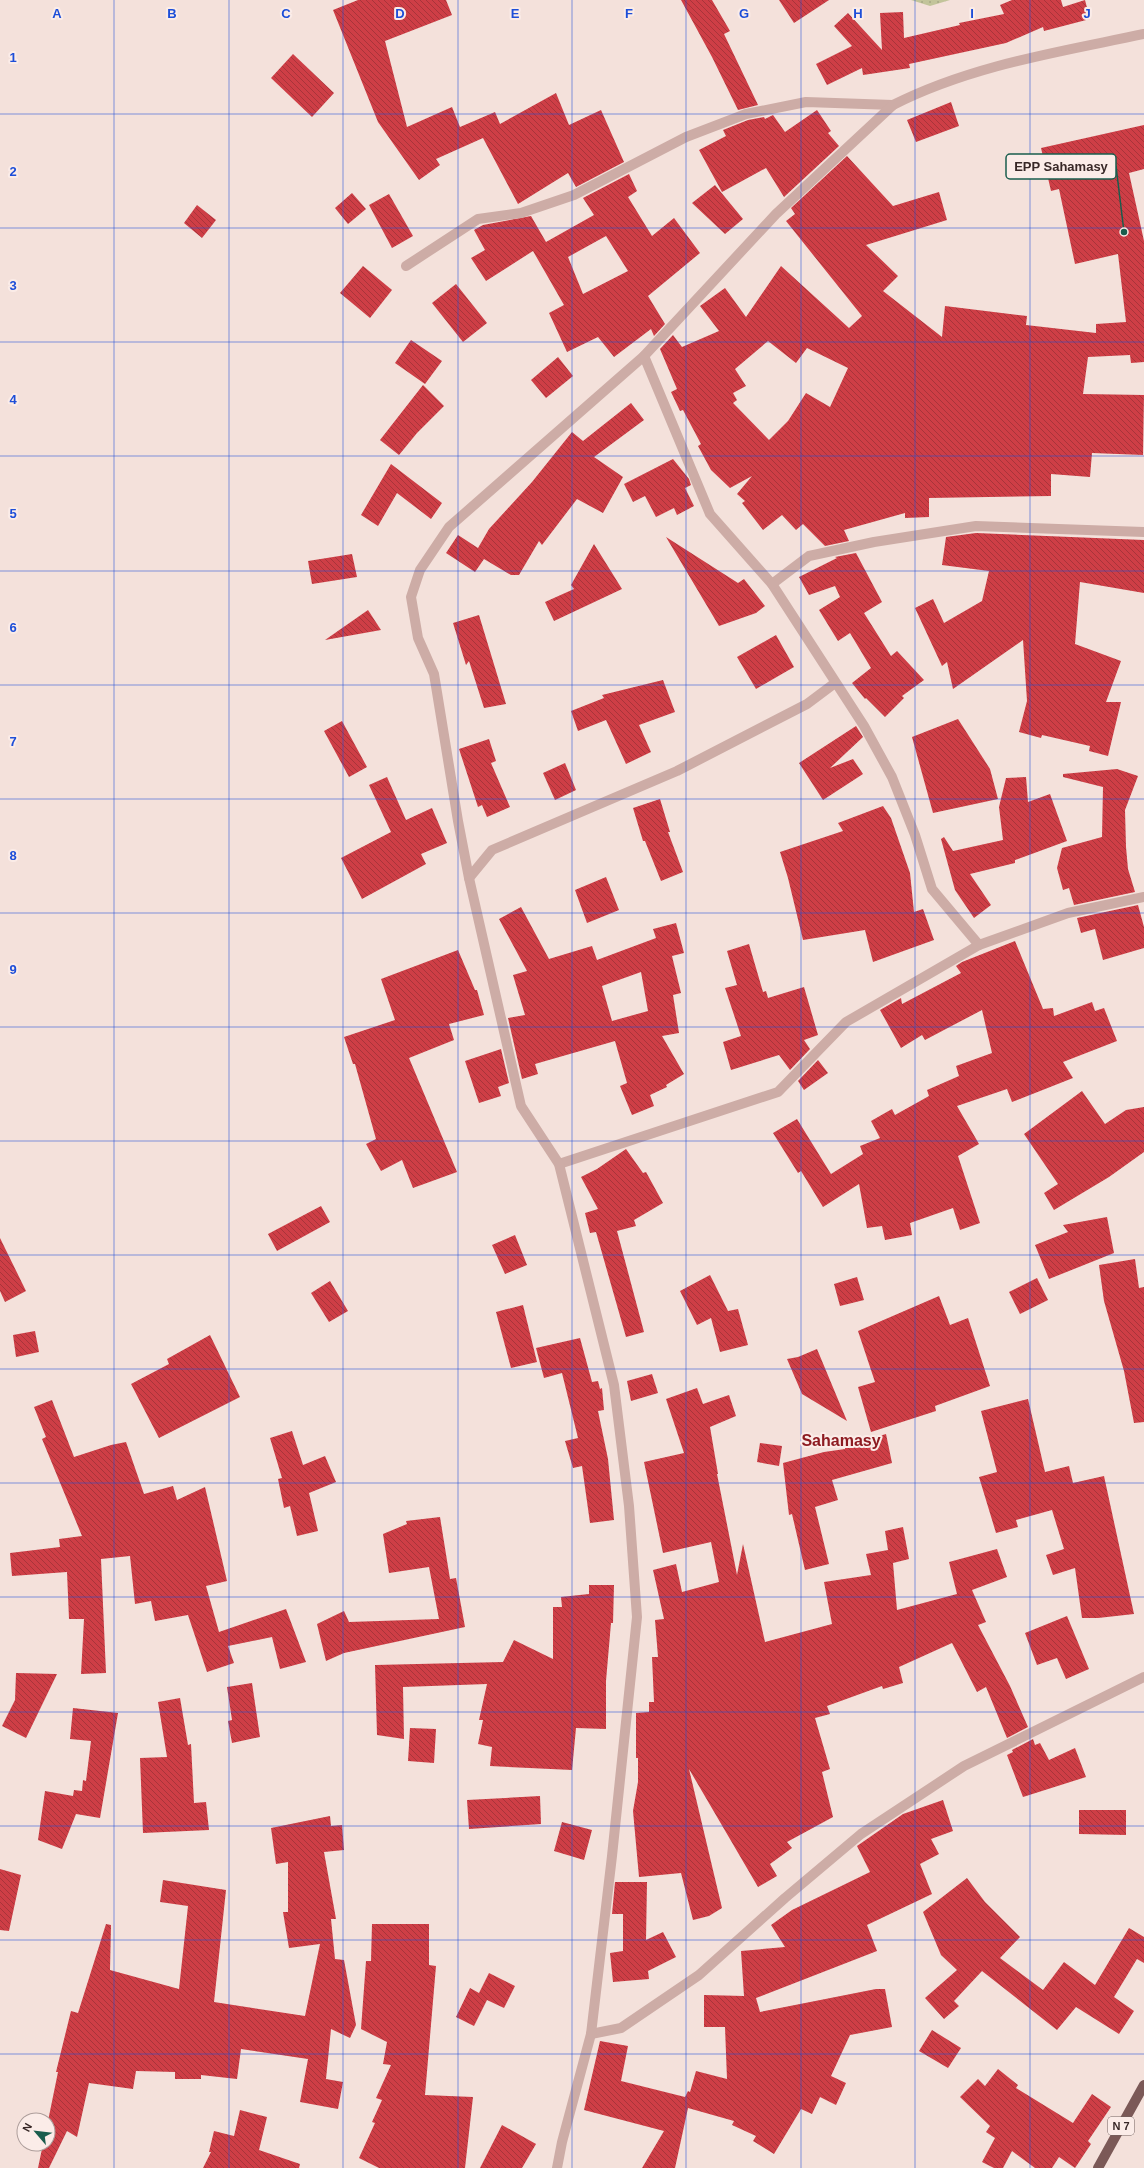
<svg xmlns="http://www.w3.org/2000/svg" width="1144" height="2168" viewBox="0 0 1144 2168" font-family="Arial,sans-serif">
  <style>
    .grass { fill: url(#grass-dots) }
    .building { fill: url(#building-back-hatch); fill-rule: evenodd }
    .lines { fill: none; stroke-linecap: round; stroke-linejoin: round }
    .street { stroke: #cdaca6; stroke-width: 10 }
    .primary { stroke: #7b5957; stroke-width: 10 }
    .grid { fill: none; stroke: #1d4ed8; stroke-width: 1; stroke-opacity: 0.55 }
    .labels { text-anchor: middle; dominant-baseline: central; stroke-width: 4; stroke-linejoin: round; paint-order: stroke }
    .shield { fill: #fbece8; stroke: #726361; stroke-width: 1 }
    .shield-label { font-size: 11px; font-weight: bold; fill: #382827 }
    .district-label { font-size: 16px; font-weight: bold; fill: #8d1b21; stroke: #fbece8 }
    .grid-label { font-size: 13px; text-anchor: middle; font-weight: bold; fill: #1d4ed8; stroke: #fbece8; stroke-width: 4; stroke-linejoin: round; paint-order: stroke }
    .leader { fill: none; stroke: #1a5d4d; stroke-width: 1.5 }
    .callout-dot { fill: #1a5d4d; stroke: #fbece8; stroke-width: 1.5 }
    .callout { fill: #fbece8; stroke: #1a5d4d; stroke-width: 1.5 }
    .callout-label { font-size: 13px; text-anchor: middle; font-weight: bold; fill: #382827 }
  </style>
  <defs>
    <pattern id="grass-dots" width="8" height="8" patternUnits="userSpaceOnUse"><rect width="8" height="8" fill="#c2c49a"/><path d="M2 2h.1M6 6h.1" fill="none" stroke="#a7a885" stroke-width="1.8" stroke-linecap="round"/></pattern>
    <pattern id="building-back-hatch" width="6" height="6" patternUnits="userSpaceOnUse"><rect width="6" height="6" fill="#ce3e46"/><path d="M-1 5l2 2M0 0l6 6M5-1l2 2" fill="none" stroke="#a8343a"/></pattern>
  </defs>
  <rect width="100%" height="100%" fill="#f4e1db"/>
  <!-- grass -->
  <polygon class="grass" points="911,0 950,0 930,6"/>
  <!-- building -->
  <g class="building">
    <polygon points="358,0 446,0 452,15 385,41 407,127 452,107 460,127 495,112 500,124 556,93 569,125 601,110 624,162 576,187 568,173 518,204 483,138 436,159 440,165 419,180 378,122 333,10"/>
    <polygon points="681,0 712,0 730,31 724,34 758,105 738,110 712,57"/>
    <polygon points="779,0 829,0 794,23"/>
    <polygon points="1012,0 1061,0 1063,7 1085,0 1090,19 1044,31 1043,27 1006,43 909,64 910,68 863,75 862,68 827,85 816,64 852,46 834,26 848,13 882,50 880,13 903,12 904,38 960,25 959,23 1004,14 1000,5"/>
    <polygon points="293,54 334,93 312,117 271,78"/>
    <polygon points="951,102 959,126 916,142 907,120"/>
    <polygon points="817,110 831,131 828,133 839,146 784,197 766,168 722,192 699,150 726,136 723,130 748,120 764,117 765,119 773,115 785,132"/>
    <path d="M1144,125V169L1129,173L1144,241V362L1131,363L1130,355L1088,357L1083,394L1144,395L1143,455L1092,453L1090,477L1051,474V496L929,498V517L905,518V513L844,530L849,541L825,546L803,524L796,530L782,515L763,530L742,503L745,501L737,494L752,476L730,488L711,470L698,446L701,444L683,410L680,411L671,392L677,389L660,349L673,335L682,347L719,331L700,306L725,288L746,317L781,266L849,328L862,316L786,221L795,214L791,208L847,156L893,206L939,192L947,220L866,245L898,276L883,291L942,337L945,306L1027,316L1026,325L1096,333V324L1126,322L1118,254L1075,264L1059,189L1051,191L1041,148ZM768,341L796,363L807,348L848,368L830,407L806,393L788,421L769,440L733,403L737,400L733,393L746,386L735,369Z"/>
    <path d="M629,174L637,191L628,197L652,236L674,218L700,253L648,296L665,324L654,336L651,329L614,357L598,337L567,352L549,313L564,305L533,251L486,281L471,258L485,250L474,230L483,225L531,216L546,242L594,215L583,198ZM606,236L628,271L583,294L568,257Z"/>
    <polygon points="715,185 743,219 725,234 692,203"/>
    <polygon points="352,193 366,209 348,224 335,208"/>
    <polygon points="389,194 413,236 392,248 369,205"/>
    <polygon points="197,205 216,220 202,238 184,223"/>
    <polygon points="363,266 392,290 370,318 340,293"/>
    <polygon points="456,284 487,323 463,342 432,303"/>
    <polygon points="411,340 442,361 425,384 395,363"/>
    <polygon points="558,357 573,376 546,398 531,380"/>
    <polygon points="423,385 444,406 417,433 399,455 380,440"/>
    <polygon points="631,403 644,420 594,457 623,477 603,513 577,499 542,545 539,541 519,575 511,575 484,559 475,572 446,553 458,535 478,548 489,529 532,482 572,432 583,441"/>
    <polygon points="673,459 689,479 691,485 685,488 694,506 677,515 674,508 656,517 645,496 633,502 624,484"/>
    <polygon points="391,464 442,503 431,519 397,493 378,526 361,515"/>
    <polygon points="976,533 1144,540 1144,593 1080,582 1075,644 1121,661 1106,702 1121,702 1108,756 1089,751 1090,746 1042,735 1041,738 1019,732 1027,701 1023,640 953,689 947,662 942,666 915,608 933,599 944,623 982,601 989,571 942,565 946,537"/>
    <polygon points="666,537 738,583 744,579 765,606 756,613 719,626"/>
    <polygon points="594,544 622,589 554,621 545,602 574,589 571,585"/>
    <polygon points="856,553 882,602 864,613 891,656 897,651 924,680 902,696 904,698 885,717 866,698 865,699 852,683 871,668 850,633 838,641 819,610 840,597 835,586 809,595 799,577 837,558 835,557"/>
    <polygon points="352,554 357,577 312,584 308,561"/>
    <polygon points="368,610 381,630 325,640"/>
    <polygon points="479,615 506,704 484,708 469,661 466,665 453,623"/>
    <polygon points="776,635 794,667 756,689 737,657"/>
    <polygon points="663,680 675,712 639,725 651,752 626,764 606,720 578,731 571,711 604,698 602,695"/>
    <polygon points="958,719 990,769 998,799 933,813 912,737"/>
    <polygon points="342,721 367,767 349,777 324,731"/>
    <polygon points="856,726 863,737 830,768 853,759 863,774 823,800 799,763"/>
    <polygon points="489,739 496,761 491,763 510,807 487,817 482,805 478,807 459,749"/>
    <polygon points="565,763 576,790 555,800 543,773"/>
    <polygon points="1117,769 1138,776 1125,810 1126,847 1128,869 1135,892 1074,905 1069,888 1063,890 1057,868 1062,848 1102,837 1103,787 1063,777 1063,774"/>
    <polygon points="387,777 406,820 432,808 447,843 421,854 426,864 362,899 341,858 391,832 369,785"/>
    <polygon points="1026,777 1028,802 1050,794 1067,841 1015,860 1015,863 970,874 991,905 974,918 955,890 941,839 944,837 953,851 1003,840 999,807 1006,778"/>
    <polygon points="660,799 670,832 668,832 683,872 661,881 645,841 643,841 633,808"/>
    <polygon points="883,806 891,818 910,873 914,912 923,909 934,940 873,962 865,930 803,940 788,878 780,852 843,831 838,823"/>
    <polygon points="606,877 619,910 587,923 575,890"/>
    <polygon points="1138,905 1144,927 1144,948 1103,960 1095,929 1081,933 1077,918"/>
    <path d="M521,907L549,959L592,946L597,960L656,938L653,929L676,923L684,953L672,956L681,993L673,995L679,1033L662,1036L684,1074L666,1085L667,1087L650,1095L654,1106L632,1115L620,1086L627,1083L615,1041L535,1064L538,1074L522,1079L508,1018L525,1015L513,975L527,971L499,919ZM641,972L648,1011L612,1021L602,986Z"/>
    <polygon points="1015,941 1043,1009 1053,1008 1054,1016 1092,1002 1095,1011 1104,1008 1117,1041 1063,1062 1073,1078 1012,1102 1007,1089 957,1106 979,1144 958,1156 980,1223 960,1230 953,1208 910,1223 912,1235 885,1240 882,1226 867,1228 859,1184 823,1207 801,1171 798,1173 773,1133 797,1119 831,1174 863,1154 860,1146 880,1138 871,1121 892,1109 895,1115 929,1096 927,1090 959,1076 956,1066 992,1053 982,1010 925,1040 922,1035 901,1048 880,1010 901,998 902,1004 961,973 956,966 962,962"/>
    <polygon points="749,944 763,992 766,991 768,998 804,987 818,1035 804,1040 810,1049 790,1070 779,1055 731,1070 723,1042 741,1036 725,988 737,985 727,951"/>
    <polygon points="458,950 475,990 477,990 484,1015 449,1024 454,1040 409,1058 457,1172 413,1188 402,1160 381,1171 366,1144 376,1139 355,1064 353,1064 344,1037 395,1020 381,979"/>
    <polygon points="501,1049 509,1083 498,1087 501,1096 479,1103 465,1061"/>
    <polygon points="818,1060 828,1073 804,1090 798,1081"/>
    <polygon points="1082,1091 1105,1124 1126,1110 1144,1107 1144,1152 1109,1177 1054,1210 1044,1193 1058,1184 1024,1134"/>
    <polygon points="626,1149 643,1173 646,1172 663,1203 634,1220 636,1226 617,1231 644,1332 626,1337 596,1232 590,1233 585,1213 598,1209 581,1177 597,1169"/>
    <polygon points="321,1206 330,1222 277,1251 268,1234"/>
    <polygon points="1107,1217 1114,1253 1049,1279 1035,1245 1068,1232 1063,1225"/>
    <polygon points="515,1235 527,1265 505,1274 492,1245"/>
    <polygon points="0,1238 26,1291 5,1302 0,1291"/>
    <polygon points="1135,1259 1139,1288 1144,1287 1144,1422 1134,1423 1124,1371 1104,1301 1099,1265"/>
    <polygon points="710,1275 728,1311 738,1309 748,1345 720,1352 711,1318 697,1325 680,1291"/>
    <polygon points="857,1277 864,1300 840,1306 834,1284"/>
    <polygon points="1037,1278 1048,1300 1020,1314 1009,1292"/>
    <polygon points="330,1281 348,1311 329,1322 311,1293"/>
    <polygon points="939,1296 950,1325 968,1318 990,1386 935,1406 936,1411 871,1432 858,1387 875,1382 858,1331"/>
    <polygon points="523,1305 537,1362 511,1368 496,1312"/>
    <polygon points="35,1331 39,1352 16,1357 13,1335"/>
    <polygon points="210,1335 240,1397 159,1438 131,1384 169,1364 167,1359"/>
    <polygon points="580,1338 592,1382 598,1381 600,1389 602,1388 604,1410 598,1411 608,1459 614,1520 590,1523 582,1466 573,1468 565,1441 578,1438 562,1373 544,1378 536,1348"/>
    <polygon points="817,1349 847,1421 802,1394 787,1359 798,1357"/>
    <polygon points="652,1374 658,1393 631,1401 627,1381"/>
    <polygon points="697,1388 703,1404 729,1395 736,1416 710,1427 718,1474 717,1474 737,1575 743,1544 765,1642 832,1624 824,1582 871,1575 866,1554 888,1550 885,1531 903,1527 909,1559 893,1563 897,1610 957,1594 949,1562 997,1549 1007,1577 972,1590 986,1622 978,1625 1010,1686 1028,1727 1007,1738 986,1687 977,1692 952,1643 899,1667 903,1683 883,1689 882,1686 827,1706 830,1714 815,1718 830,1769 822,1772 833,1817 787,1842 792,1848 770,1864 777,1876 758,1887 689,1769 722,1908 709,1916 693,1920 681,1873 639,1877 633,1811 638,1782 638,1758 636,1758 636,1713 649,1712 649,1702 654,1702 652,1657 658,1657 655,1620 664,1619 653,1570 676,1564 682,1592 719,1582 711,1542 663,1553 644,1462 684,1453 666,1399"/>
    <polygon points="1028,1399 1045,1472 1069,1466 1073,1483 1104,1476 1134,1614 1098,1618 1082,1618 1075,1568 1053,1575 1046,1555 1064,1549 1052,1510 1016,1520 1018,1527 996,1533 979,1477 997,1472 981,1411"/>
    <polygon points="52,1400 74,1457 111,1445 126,1442 144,1494 173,1486 177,1500 205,1487 227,1581 206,1586 219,1632 286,1609 306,1662 280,1669 272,1637 228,1646 234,1663 207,1672 188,1615 155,1621 151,1601 135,1604 130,1556 101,1559 106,1673 81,1674 84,1619 69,1619 67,1572 12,1576 10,1553 60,1547 59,1539 82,1536 42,1439 46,1437 34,1407"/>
    <polygon points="292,1431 303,1465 325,1456 336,1482 309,1493 318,1531 297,1536 290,1506 284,1508 278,1479 282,1478 270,1438"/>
    <polygon points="886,1434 892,1463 832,1480 838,1500 815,1507 829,1564 805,1570 792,1514 789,1515 783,1463 824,1452 845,1449 845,1446"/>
    <polygon points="760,1443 782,1446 779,1466 757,1462"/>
    <polygon points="440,1517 450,1579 456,1578 465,1627 344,1653 326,1661 317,1624 344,1611 349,1622 439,1619 429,1567 389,1573 383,1534 407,1524 406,1521"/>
    <polygon points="589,1585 614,1585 613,1623 611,1623 606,1681 606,1729 576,1728 572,1770 490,1766 492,1747 478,1744 483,1720 479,1720 487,1684 403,1687 404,1739 377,1735 375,1665 503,1662 514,1640 553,1659 553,1607 562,1607 561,1597 589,1594"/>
    <polygon points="1067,1616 1089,1669 1066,1679 1057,1658 1037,1665 1025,1633"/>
    <polygon points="16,1673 57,1674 26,1738 2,1726 15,1700"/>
    <polygon points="252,1683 260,1737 232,1743 228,1721 232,1720 227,1687"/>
    <polygon points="180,1698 188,1745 191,1744 194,1803 206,1802 209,1830 143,1833 140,1758 167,1757 158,1702"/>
    <polygon points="73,1708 118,1713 100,1818 76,1814 62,1849 38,1840 45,1791 73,1796 74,1790 82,1791 83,1780 86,1781 91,1741 70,1739"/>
    <polygon points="410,1728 436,1729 434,1763 408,1761"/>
    <polygon points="1033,1739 1035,1745 1040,1743 1049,1760 1075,1748 1086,1777 1023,1797 1007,1755 1013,1752 1012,1750"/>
    <polygon points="540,1796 541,1824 469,1829 467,1800"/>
    <polygon points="943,1800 953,1831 931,1839 939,1854 920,1864 932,1894 867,1925 877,1951 756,1998 760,2012 876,1989 885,1989 892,2027 850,2035 831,2076 846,2083 836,2105 820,2097 812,2114 801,2109 774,2154 753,2141 756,2136 732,2125 734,2121 688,2108 675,2168 642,2168 664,2131 584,2110 600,2041 628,2046 621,2081 685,2097 688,2091 690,2092 696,2071 727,2079 725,2027 704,2027 704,1995 744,1996 741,1951 785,1947 771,1925 792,1910 870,1872 857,1846 903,1814"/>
    <polygon points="1079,1810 1126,1810 1126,1835 1079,1834"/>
    <polygon points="330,1816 331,1826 342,1825 344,1850 324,1852 336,1919 331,1919 335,1959 344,1960 356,2025 350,2038 331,2029 326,2079 343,2082 338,2109 300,2102 308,2059 241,2049 237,2079 201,2075 201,2079 175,2079 175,2072 136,2071 133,2089 89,2083 77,2137 67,2131 49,2168 38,2168 43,2144 48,2144 48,2121 58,2072 56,2072 71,2011 78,2013 106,1924 111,1925 110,1970 179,1989 188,1906 160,1902 163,1880 226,1890 214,2002 305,2016 320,1944 289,1948 283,1912 288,1912 288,1862 276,1864 271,1828"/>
    <polygon points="562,1822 592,1830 584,1860 554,1851"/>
    <polygon points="0,1869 21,1875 9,1931 0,1930"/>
    <polygon points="967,1878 985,1902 1020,1937 1000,1958 1043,1990 1064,1962 1095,1985 1129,1928 1144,1937 1144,1963 1137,1959 1114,1997 1134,2011 1119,2034 1076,2007 1057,2030 982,1971 954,2001 959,2006 944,2019 925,1998 957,1970 941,1955 923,1912"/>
    <polygon points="615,1882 647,1882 646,1940 663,1932 676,1957 648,1971 649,1979 613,1982 610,1953 623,1951 623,1914 612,1914"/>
    <polygon points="372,1924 429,1924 429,1965 436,1966 425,2095 473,2097 465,2168 379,2168 359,2158 375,2123 372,2122 382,2100 376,2098 391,2065 383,2064 387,2042 361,2029 366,1961 371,1961"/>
    <polygon points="489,1973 515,1986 504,2008 487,2000 474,2026 456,2017 470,1988 479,1993"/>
    <polygon points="932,2030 961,2048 948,2068 919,2051"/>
    <polygon points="998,2069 1018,2085 1016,2088 1073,2123 1092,2094 1111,2107 1088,2141 1091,2144 1075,2168 1059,2157 1052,2168 1035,2168 1012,2151 1003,2168 994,2168 982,2162 995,2138 986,2132 990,2126 960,2097 978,2079 985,2086"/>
    <polygon points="240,2110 267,2117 259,2150 300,2164 299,2168 203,2168 211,2152 209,2152 214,2131 234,2136"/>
    <polygon points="502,2125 536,2144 522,2168 480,2168"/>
  </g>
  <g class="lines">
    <!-- street -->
    <g class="street">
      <polyline points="406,266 478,219 521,213 574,195 686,137 746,114 806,102 893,105"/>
      <polyline points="644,356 710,514 772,584 864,726 892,777 915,835 932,889 979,945"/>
      <polyline points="772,584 809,556 874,542 976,526 1144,532"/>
      <polyline points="469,878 492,850 677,771 807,704 835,683"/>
      <polyline points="559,1164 778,1092 846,1022 979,945 1068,913 1144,897"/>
      <polyline points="591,2034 621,2028 699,1975 785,1898 861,1834 964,1766 1144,1677"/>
      <path d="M557,2168L562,2142L591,2034L612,1856L637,1617L629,1506L614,1385L559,1164L521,1106L469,878L458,821L434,674L418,638L411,597L420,570L449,527L644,356L776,214L893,105C972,65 1059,52 1144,34"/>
    </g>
    <!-- primary -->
    <polyline class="primary" points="1098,2168 1144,2085"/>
  </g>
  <!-- grid -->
  <path class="grid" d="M114,0V2168M229,0V2168M343,0V2168M458,0V2168M572,0V2168M686,0V2168M801,0V2168M915,0V2168M1030,0V2168M0,114H1144M0,228H1144M0,342H1144M0,456H1144M0,571H1144M0,685H1144M0,799H1144M0,913H1144M0,1027H1144M0,1141H1144M0,1255H1144M0,1369H1144M0,1483H1144M0,1597H1144M0,1712H1144M0,1826H1144M0,1940H1144M0,2054H1144"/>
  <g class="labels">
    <!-- shield labels -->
    <rect class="shield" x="1108" y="2117" width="26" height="18" rx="3"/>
    <g class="shield-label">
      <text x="1121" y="2126">N 7</text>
    </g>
    <!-- district labels -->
    <g class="district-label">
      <text x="841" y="1440">Sahamasy</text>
    </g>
  </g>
  <g class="grid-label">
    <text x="57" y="18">A</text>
    <text x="172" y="18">B</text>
    <text x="286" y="18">C</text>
    <text x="400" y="18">D</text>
    <text x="515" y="18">E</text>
    <text x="629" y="18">F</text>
    <text x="744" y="18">G</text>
    <text x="858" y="18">H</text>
    <text x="972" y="18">I</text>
    <text x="1087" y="18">J</text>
    <text x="13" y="62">1</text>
    <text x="13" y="176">2</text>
    <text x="13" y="290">3</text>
    <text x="13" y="404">4</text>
    <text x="13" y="518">5</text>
    <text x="13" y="632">6</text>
    <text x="13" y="746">7</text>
    <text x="13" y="860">8</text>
    <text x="13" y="974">9</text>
  </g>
  <!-- callouts -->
  <path class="leader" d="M1124 232L1116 166"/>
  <circle class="callout-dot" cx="1124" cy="232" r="4"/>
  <rect class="callout" x="1006" y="154" width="110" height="25" rx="4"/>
  <g class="callout-label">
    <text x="1061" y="171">EPP Sahamasy</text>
  </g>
  <!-- north arrow -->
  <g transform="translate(36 2132) rotate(298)"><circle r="19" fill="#fbece8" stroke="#ad9e9b"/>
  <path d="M0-3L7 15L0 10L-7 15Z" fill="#1a5d4d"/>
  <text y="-6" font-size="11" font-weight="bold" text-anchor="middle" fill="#382827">N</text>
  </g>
</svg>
